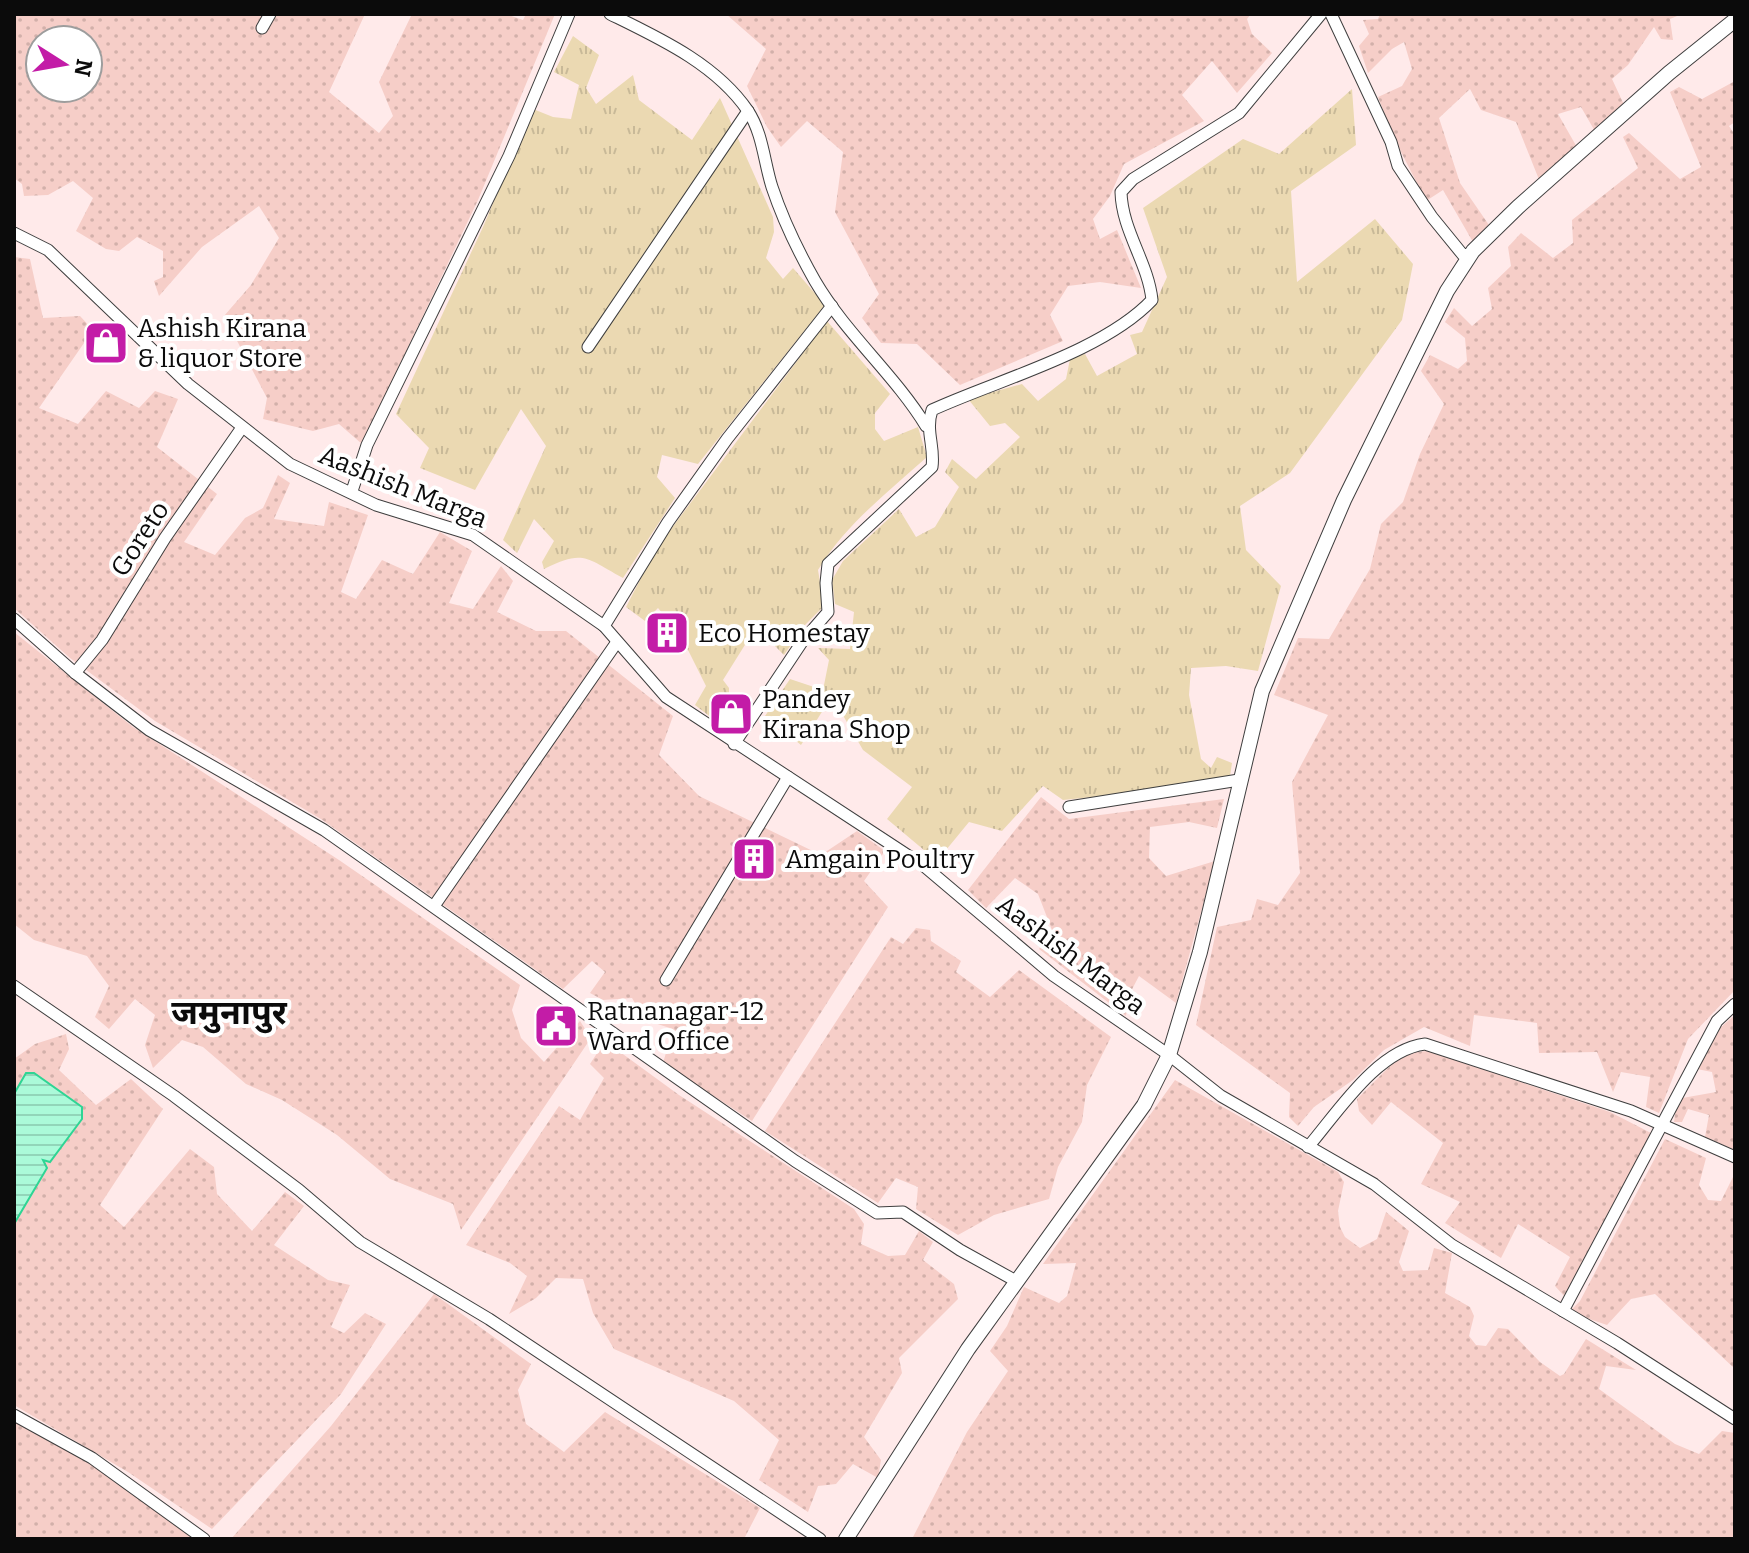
<svg xmlns="http://www.w3.org/2000/svg" width="1749" height="1553" viewBox="0 0 1749 1553" font-family="Bitter,'Noto Sans Devanagari',serif">
  <style>
    .farmland { fill: url(#farmland-dots); fill-rule: evenodd }
    .grass { fill: url(#grass-tufts) }
    .water { fill: url(#water-rules); stroke: #2ed594; stroke-width: 2 }
    .lines { fill: none; stroke-linecap: round; stroke-linejoin: round }
    .minor-casing { stroke: #3e3e3e; stroke-width: 13 }
    .tertiary-casing { stroke: #3e3e3e; stroke-width: 16 }
    .minor { stroke: #fff; stroke-width: 11 }
    .tertiary { stroke: #fff; stroke-width: 14 }
    .labels { text-anchor: middle; dominant-baseline: central; stroke-width: 8; stroke-linejoin: round; paint-order: stroke }
    .poi-label { font-size: 26px; fill: #0b0b0b; stroke: #fff; text-anchor: start }
    .street-label { font-size: 26px; fill: #0b0b0b; stroke: #fff }
    .district-label { font-size: 34px; font-weight: bold; fill: #0b0b0b; stroke: #fff }
  </style>
  <defs>
    <pattern id="farmland-dots" width="8" height="8" patternUnits="userSpaceOnUse" patternTransform="scale(2)"><rect width="8" height="8" fill="#f6cec8"/><path d="M2 2h.1M6 6h.1" fill="none" stroke="#d2b0aa" stroke-width="1.8" stroke-linecap="round"/></pattern>
    <pattern id="grass-tufts" width="24" height="20" patternUnits="userSpaceOnUse" patternTransform="scale(2)"><rect width="24" height="20" fill="#ebd9b2"/><path d="M3 7l-1-3M5 7V3M7 7l1-3M15 17l-1-3M17 17v-4M19 17l1-3" fill="none" stroke="#c8b998"/></pattern>
    <pattern id="water-rules" width="6" height="5" patternUnits="userSpaceOnUse" patternTransform="scale(2)"><rect width="6" height="5" fill="#abfad9"/><path d="M0 2.5h6" fill="none" stroke="#92d5b9"/></pattern>
  </defs>
  <rect width="100%" height="100%" fill="#ffeaea"/>
  <!-- farmland -->
  <g class="farmland">
    <path d="M14,14H365L329,92L379,133L393,116L379,82L412,14H506L523,20L526,14H555L478,200L362,444L339,424L313,431L263,419L267,398L224,316L251,285L279,238L259,206L202,247L159,296L154,281L163,277V251L137,237L119,251L106,249L76,231L93,198L73,181L48,195L24,196L22,184L14,178ZM40,40H88V88H40Z"/>
    <polygon points="726,14 1251,14 1247,19 1252,34 1272,53 1237,93 1212,61 1182,95 1204,121 1124,164 1110,196 1093,219 1100,239 1117,230 1141,288 1100,282 1068,286 1050,315 1063,341 960,385 917,344 881,343 862,318 879,294 835,212 843,152 807,121 781,147 767,127 747,86 766,49"/>
    <polygon points="1380,14 1682,14 1670,19 1673,40 1661,39 1654,27 1628,65 1612,79 1626,109 1596,133 1581,107 1558,114 1578,149 1540,182 1516,122 1481,110 1470,89 1439,118 1460,183 1491,228 1473,242 1443,190 1426,201 1394,138 1378,97 1402,86 1412,69 1404,42 1392,49 1368,73 1359,46 1369,34 1363,20 1378,19"/>
    <polygon points="1735,81 1735,122 1729,126 1735,135 1735,990 1688,1039 1659,1113 1646,1107 1650,1077 1621,1072 1613,1092 1597,1052 1539,1053 1537,1023 1474,1015 1470,1046 1424,1027 1384,1050 1353,1080 1314,1107 1298,1126 1289,1117 1290,1093 1196,1025 1217,927 1251,920 1257,899 1278,905 1300,873 1292,782 1328,715 1274,695 1298,638 1329,639 1370,569 1381,524 1403,502 1420,454 1444,404 1421,371 1430,355 1458,369 1467,361 1465,338 1445,322 1454,308 1472,326 1492,309 1488,288 1511,266 1508,247 1521,233 1553,258 1573,243 1572,220 1638,168 1623,137 1629,133 1680,179 1701,167 1670,92 1679,87 1702,99"/>
    <polygon points="14,257 30,259 43,318 80,316 93,330 39,408 78,424 106,391 139,408 155,391 178,399 157,447 217,494 184,542 215,555 245,518 263,508 278,475 290,483 274,519 324,526 329,502 368,515 341,592 356,599 382,560 413,574 440,532 472,551 449,603 473,609 501,566 513,581 497,612 536,631 566,631 673,716 659,755 699,796 821,855 857,831 885,851 864,881 888,907 752,1121 663,1063 673,1029 645,1020 632,998 603,1000 590,993 605,972 592,961 563,989 321,819 155,721 70,658 14,608"/>
    <polygon points="14,632 133,727 339,860 520,985 512,1010 521,1038 544,1062 580,1021 591,1038 461,1230 453,1204 390,1179 337,1135 282,1100 246,1084 203,1047 182,1040 153,1068 145,1045 155,1015 135,999 109,1029 95,1017 109,986 87,956 34,940 14,924"/>
    <polygon points="1041,797 1069,819 1224,799 1217,828 1189,822 1150,827 1149,858 1166,876 1215,861 1176,1003 1139,976 1129,995 1126,1016 1039,949 1052,930 1038,894 1015,878 986,908 968,890"/>
    <polygon points="916,928 930,930 931,941 961,961 956,972 990,997 1019,970 1111,1037 1087,1085 1082,1122 1058,1167 1049,1199 994,1215 958,1235 916,1209 918,1187 896,1178 878,1203 765,1131 891,937 903,944"/>
    <polygon points="1735,1015 1735,1150 1705,1137 1709,1115 1688,1109 1682,1122 1674,1122 1677,1099 1716,1092 1712,1072 1697,1069 1721,1027"/>
    <polygon points="66,1034 69,1049 59,1070 96,1105 131,1079 163,1109 100,1205 124,1227 190,1149 214,1167 217,1194 252,1231 285,1192 304,1206 274,1245 328,1280 350,1285 331,1327 344,1333 365,1313 386,1324 341,1394 212,1529 128,1472 14,1405 14,1224 47,1168 42,1159 82,1108 34,1073 26,1073 14,1094 14,1059 35,1044"/>
    <polygon points="605,1041 679,1095 854,1209 864,1224 861,1244 888,1256 905,1255 919,1231 933,1242 923,1260 954,1284 958,1299 899,1358 902,1373 864,1437 881,1460 878,1478 853,1464 836,1484 818,1486 808,1512 759,1480 779,1440 734,1401 614,1349 593,1313 583,1279 556,1278 536,1298 509,1314 527,1276 510,1263 466,1245 559,1106 580,1120 604,1078 590,1064"/>
    <polygon points="1428,1051 1610,1112 1651,1133 1565,1297 1555,1286 1570,1257 1518,1224 1501,1258 1445,1223 1460,1202 1421,1184 1443,1143 1391,1102 1372,1125 1359,1111 1357,1099 1403,1053"/>
    <polygon points="1175,1080 1338,1172 1344,1182 1338,1211 1340,1227 1345,1237 1360,1248 1377,1239 1386,1212 1409,1231 1399,1262 1403,1271 1428,1270 1434,1248 1452,1253 1445,1293 1470,1307 1474,1316 1469,1336 1476,1345 1486,1346 1498,1328 1508,1329 1540,1362 1560,1376 1564,1374 1586,1339 1636,1370 1606,1366 1599,1389 1675,1444 1699,1454 1722,1431 1735,1433 1735,1539 912,1539 967,1432 1008,1371 990,1351 1007,1326 1024,1287 1059,1303 1067,1296 1076,1263 1043,1264"/>
    <polygon points="1665,1139 1706,1158 1699,1185 1708,1200 1721,1201 1735,1173 1735,1369 1655,1294 1631,1299 1607,1325 1569,1312 1580,1301"/>
    <polygon points="434,1294 531,1364 518,1390 526,1424 564,1452 605,1412 760,1508 744,1539 231,1539 331,1426"/>
    <polygon points="14,1419 90,1461 198,1539 14,1539"/>
  </g>
  <!-- grass -->
  <g class="grass">
    <path d="M573,36L599,55L586,88L596,104L633,75L639,100L692,140L720,98L773,217L774,232L766,258L783,279L793,268L825,305L698,464L662,455L657,477L675,498L623,578C586,558 584,549 544,569L542,562L554,541L534,519L517,553L503,540L546,446L521,409L475,490L420,468L429,448L396,414L483,227L533,109L553,117L571,119L579,85L554,72Z"/>
    <polygon points="1352,89 1356,145 1291,191 1297,282 1375,219 1413,264 1402,320 1290,473 1240,506 1246,550 1281,586 1258,671 1226,666 1191,668 1189,695 1201,759 1211,768 1217,757 1232,763 1229,783 1063,800 1043,786 1002,831 969,822 937,861 887,819 912,787 863,750 837,705 825,707 801,745 765,716 790,679 823,690 829,660 818,648 850,649 854,612 835,604 832,580 843,561 899,509 916,537 935,527 959,487 945,472 952,459 976,479 1020,437 1005,423 990,426 968,399 1022,384 1038,401 1066,379 1070,359 1085,354 1097,376 1137,354 1130,335 1142,332 1167,277 1143,208 1243,139 1279,154"/>
    <path d="M827,321L890,394L875,413V429L884,441L918,427L927,457C888,492 845,525 818,570L824,606L804,626L784,655L770,641L763,644L748,640L723,680L729,688V697L721,705L717,722L695,705L706,686L681,636L658,608L645,621L626,607L656,549Z"/>
  </g>
  <!-- water -->
  <polygon class="water" points="26,1073 34,1073 82,1107 82,1119 50,1162 43,1160 47,1168 14,1224 14,1094"/>
  <g class="lines">
    <!-- minor casing -->
    <g class="minor-casing">
      <g id="minor">
        <path d="M610,14C659,38 716,64 748,111C763,134 764,162 772,187C783,220 798,251 815,281C846,334 894,374 926,426"/>
        <polyline points="1331,14 1391,142 1398,166 1432,217 1463,255 1471,254"/>
        <polyline points="262,28 270,14"/>
        <polyline points="14,233 48,250 188,384 290,464 376,505 473,535 604,626 666,697 924,866 1054,976 1169,1055 1221,1096 1374,1184 1452,1245 1617,1343 1735,1419"/>
        <polyline points="588,347 748,111"/>
        <polyline points="352,491 367,445 509,156 569,14"/>
        <polyline points="14,619 75,673 149,730 324,830 795,1161 877,1213 903,1212 960,1250 1016,1281"/>
        <polyline points="604,626 668,522 727,439 832,306"/>
        <polyline points="75,673 102,640 165,538 241,429"/>
        <path d="M734,744L802,642L828,612L826,583L828,564L932,467C935,446 925,431 932,410C997,380 1103,352 1152,300C1148,262 1122,231 1121,192L1133,179L1239,113L1321,14"/>
        <polyline points="1069,807 1239,780"/>
        <polyline points="434,906 617,642"/>
        <polyline points="666,980 788,777"/>
        <polyline points="14,986 174,1096 299,1190 360,1242 489,1319 820,1539"/>
        <path d="M1308,1147C1338,1112 1377,1050 1425,1044L1631,1111L1735,1157"/>
        <polyline points="1563,1311 1717,1021 1735,1004"/>
        <polyline points="14,1415 92,1458 204,1539"/>
      </g>
    </g>
    <!-- tertiary casing -->
    <g class="tertiary-casing">
      <polyline id="tertiary" points="846,1539 968,1349 1144,1105 1169,1055 1200,952 1262,691 1344,500 1447,291 1473,251 1518,207 1669,73 1735,20"/>
    </g>
    <!-- minor -->
    <use href="#minor" class="minor"/>
    <!-- tertiary -->
    <use href="#tertiary" class="tertiary"/>
  </g>
  <!-- icons -->
  <defs>
    <g id="shop-square" transform="scale(2.3)"><rect x="-9" y="-9" width="18" height="18" rx="4" fill="#c31ca7" stroke="#fff"/><path d="M-5-2.5h2.3a2.7 3.5 0 0 1 5.4 0H5L5.5 6h-11ZM-1.5-2.5h3a1.5 2.3 0 0 0-3 0Z" fill="#fff"/></g>
    <g id="building-square" transform="scale(2.3)"><rect x="-9" y="-9" width="18" height="18" rx="4" fill="#c31ca7" stroke="#fff"/><path d="M-4-6H4V6H1V3H-1V6H-4ZM-2.5-4.3h1.7v1.8h-1.7ZM.8-4.3h1.7v1.8H.8ZM-2.5-1h1.7V.8h-1.7ZM.8-1h1.7V.8H.8Z" fill="#fff"/></g>
    <g id="civic-square" transform="scale(2.3)"><rect x="-9" y="-9" width="18" height="18" rx="4" fill="#c31ca7" stroke="#fff"/><path d="M-.6-6.5H3V-4.5H.6V-3L4-1V1h2V6H-6V1h2V-1L-.6-3ZM-1.2 2.5V6h2.4V2.5Z" fill="#fff"/></g>
  </defs>
  <g fill-rule="evenodd">
    <use href="#shop-square" x="106" y="343"/>
    <use href="#building-square" x="667" y="633"/>
    <use href="#shop-square" x="731" y="714"/>
    <use href="#building-square" x="754" y="859"/>
    <use href="#civic-square" x="556" y="1026"/>
  </g>
  <g class="labels">
    <!-- poi labels -->
    <g class="poi-label">
      <text x="137" y="328">Ashish Kirana<tspan x="137" dy="30">&amp; liquor Store</tspan></text>
      <text x="698" y="633">Eco Homestay</text>
      <text x="762" y="699">Pandey<tspan x="762" dy="30">Kirana Shop</tspan></text>
      <text x="785" y="859">Amgain Poultry</text>
      <text x="587" y="1011">Ratnanagar-12<tspan x="587" dy="30">Ward Office</tspan></text>
    </g>
    <!-- street labels -->
    <g class="street-label">
      <text transform="translate(403 487) rotate(22)">Aashish Marga</text>
      <text transform="translate(140 539) rotate(-57)">Goreto</text>
      <text transform="translate(1071 955) rotate(37)">Aashish Marga</text>
    </g>
    <!-- district labels -->
    <g class="district-label">
      <text x="229" y="1012">जमुनापुर</text>
    </g>
  </g>
  <!-- border -->
  <rect width="1749" height="1553" fill="none" stroke="#0b0b0b" stroke-width="32"/>
  <!-- north arrow -->
  <g transform="translate(64 64) rotate(101)"><circle r="38" fill="#ffffff" stroke="#9d9d9d" stroke-width="2"/>
  <path d="M0-6L14 30L0 20L-14 30Z" fill="#c31ca7"/>
  <text y="-12" font-size="22" font-weight="bold" text-anchor="middle" fill="#0b0b0b">N</text>
  </g>
</svg>
